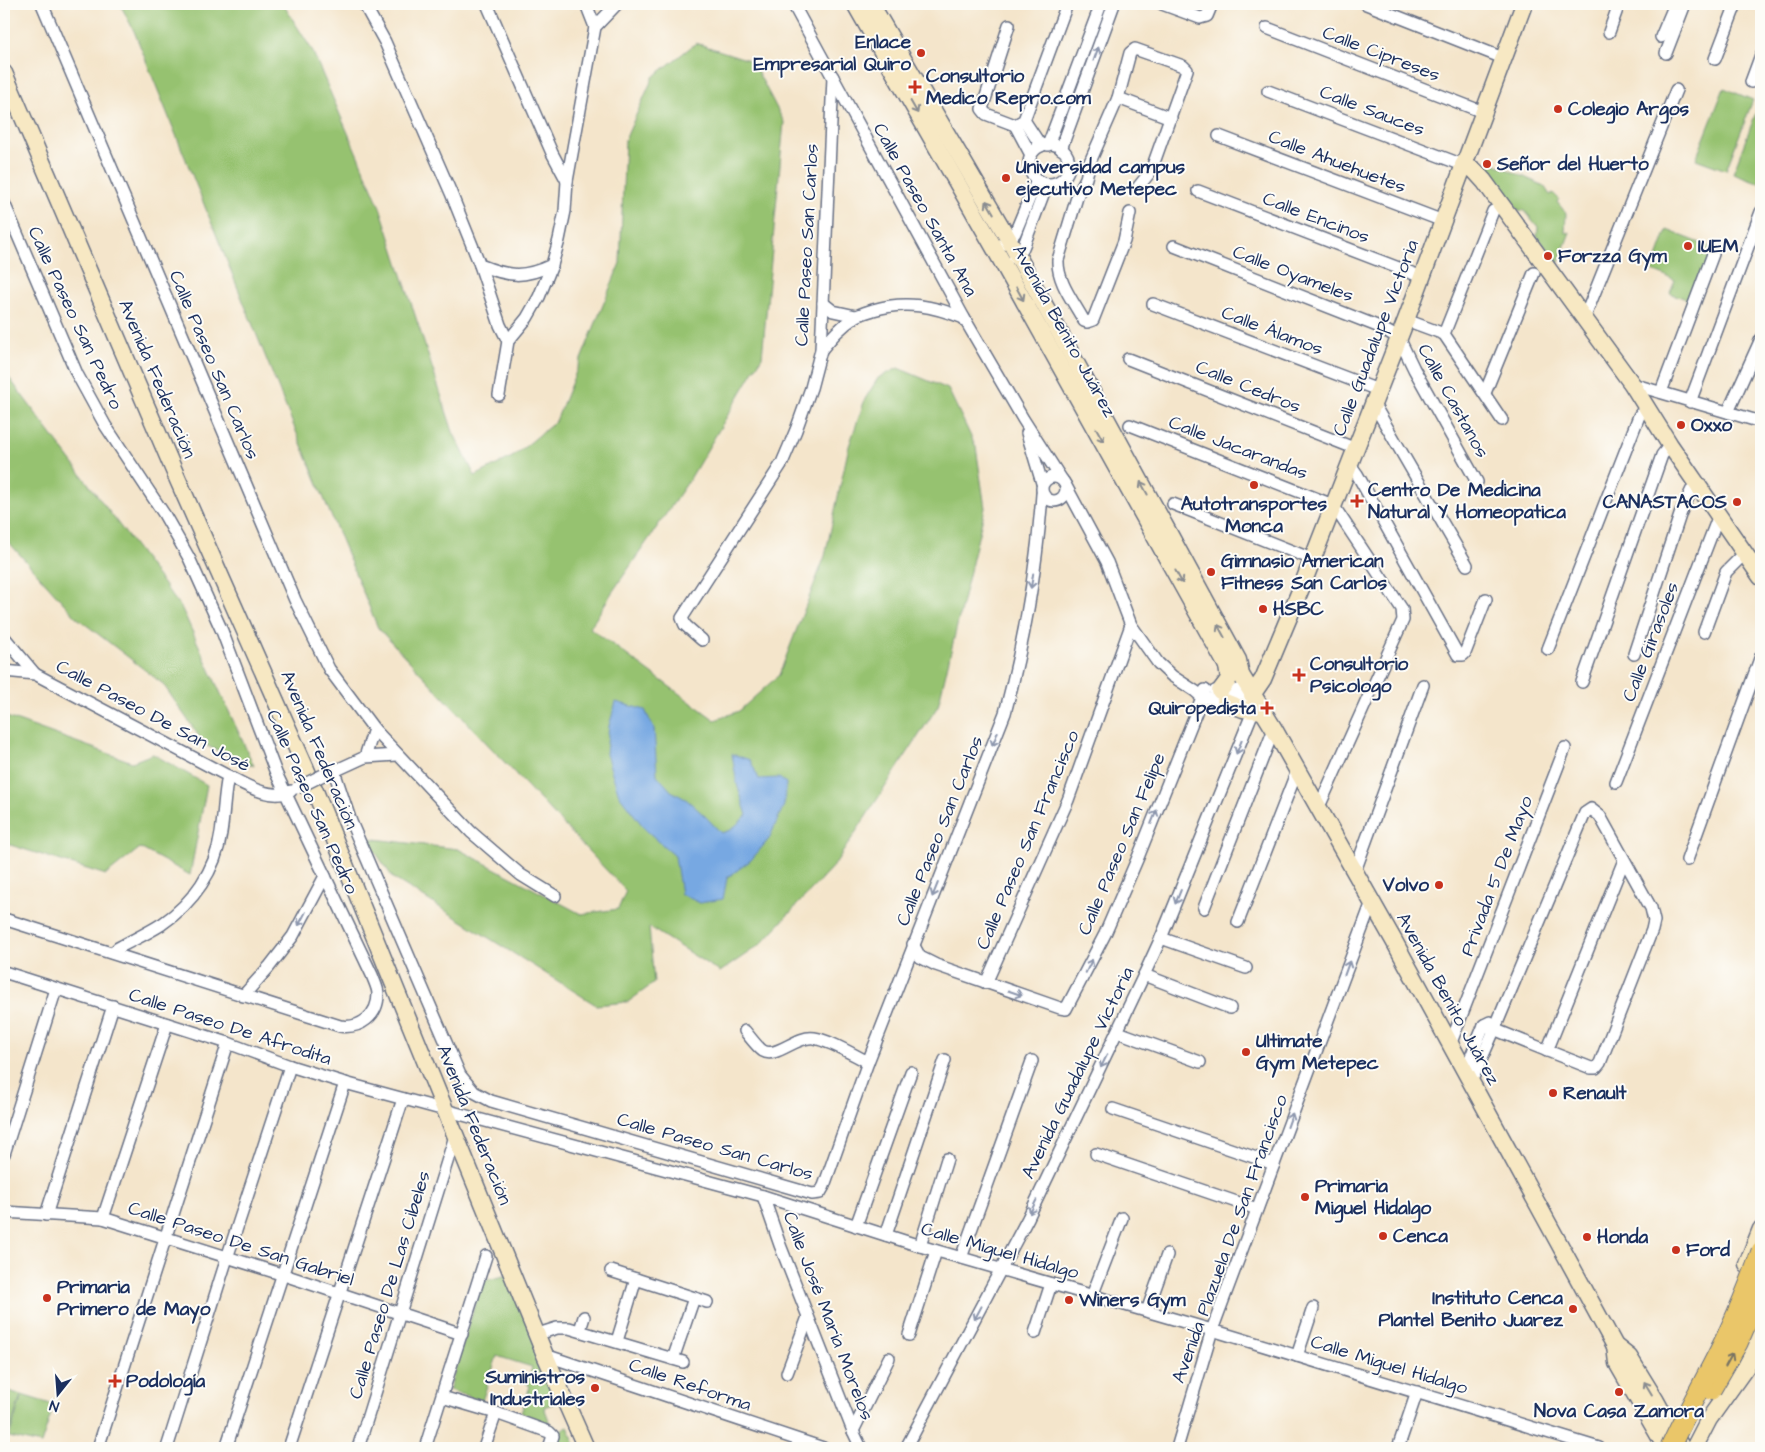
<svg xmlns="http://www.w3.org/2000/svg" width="1765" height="1452" viewBox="0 0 1765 1452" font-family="'Architects Daughter',sans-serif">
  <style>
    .green { fill: #96c26f; stroke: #587866 }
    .water { fill: #77a8e2; stroke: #496ca0 }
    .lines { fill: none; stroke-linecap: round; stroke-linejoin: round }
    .street-casing { stroke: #676f84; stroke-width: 14 }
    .secondary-casing { stroke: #676f84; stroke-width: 19 }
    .street { stroke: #fff; stroke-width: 11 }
    .secondary { stroke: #f7e8c3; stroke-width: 16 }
    .street-bridge-casing { stroke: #676f84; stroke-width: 14; stroke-linecap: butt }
    .primary-bridge-casing { stroke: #676f84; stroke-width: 21; stroke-linecap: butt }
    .street-bridge { stroke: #fff; stroke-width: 11 }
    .primary-bridge { stroke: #eac669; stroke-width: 19 }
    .oneway { stroke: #8d97ae }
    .oneway2 { stroke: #898c90 }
    .oneway3 { stroke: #787363 }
    .poi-dot { fill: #c8321e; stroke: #fdfcf7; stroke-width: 2 }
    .labels { text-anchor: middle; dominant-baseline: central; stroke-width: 4; stroke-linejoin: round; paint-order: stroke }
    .poi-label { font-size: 19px; font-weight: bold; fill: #1b2f5e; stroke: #fdfcf7; text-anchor: start }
    .street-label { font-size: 19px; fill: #1b2f5e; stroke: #fdfcf7 }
  </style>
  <rect width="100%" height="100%" fill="#fdfcf7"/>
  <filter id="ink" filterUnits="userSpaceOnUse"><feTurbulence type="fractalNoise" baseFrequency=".02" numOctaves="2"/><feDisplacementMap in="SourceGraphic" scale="10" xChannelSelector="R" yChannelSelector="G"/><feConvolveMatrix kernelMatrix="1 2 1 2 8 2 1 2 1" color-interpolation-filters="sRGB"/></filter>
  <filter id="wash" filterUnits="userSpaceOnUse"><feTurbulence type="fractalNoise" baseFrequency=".0096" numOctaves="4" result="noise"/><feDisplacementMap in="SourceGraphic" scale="20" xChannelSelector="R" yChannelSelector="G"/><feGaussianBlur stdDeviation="1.12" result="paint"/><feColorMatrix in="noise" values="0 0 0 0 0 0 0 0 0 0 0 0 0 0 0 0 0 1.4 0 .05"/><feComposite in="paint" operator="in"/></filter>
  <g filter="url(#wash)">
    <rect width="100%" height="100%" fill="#f4e5cb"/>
    <!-- green -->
    <g class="green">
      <polygon points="120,4 283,4 312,50 380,207 453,432 475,476 514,456 556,421 620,263 625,140 653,77 696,43 752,61 784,122 762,357 690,479 611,594 590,628 715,720 739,711 779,675 825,556 849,446 865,399 878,378 898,368 948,389 976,447 985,508 938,706 835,864 761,944 720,972 649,927 654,983 628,1002 596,1005 393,878 366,838 458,849 581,914 618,909 626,891 378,628 285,405 134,31"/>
      <polygon points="1724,88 1753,100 1726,170 1696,159"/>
      <polygon points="1760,102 1761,179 1760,183 1733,173"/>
      <polygon points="1489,161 1544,186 1550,195 1553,193 1559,199 1557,202 1566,213 1565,233 1570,232 1558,264 1537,236 1538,227 1525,211 1518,210 1487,168"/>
      <polygon points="1667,230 1713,248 1694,302 1670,293 1675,280 1652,271"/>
      <polygon points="4,371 182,609 254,766 205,745 163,684 76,617 4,537"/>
      <polygon points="4,716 132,762 153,754 207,785 190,875 140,848 106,875 4,843"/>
      <polygon points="509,1275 558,1402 544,1407 550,1423 521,1413 530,1386 527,1384 532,1367 497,1356 482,1401 449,1390 482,1281"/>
      <polygon points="4,1389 21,1395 10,1430 4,1428"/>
      <polygon points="22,1395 54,1405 41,1444 9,1437"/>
      <polygon points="568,1426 576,1448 557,1448 562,1429"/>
    </g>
    <!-- water -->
    <polygon class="water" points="616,702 645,710 654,729 657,775 671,791 687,800 705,816 721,833 731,830 747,815 737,784 732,754 750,760 759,779 779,778 786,783 784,805 769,839 751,860 727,878 723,899 700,903 681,894 675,856 646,830 619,795 606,754 609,726"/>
  </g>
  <g filter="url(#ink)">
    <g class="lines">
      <!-- street casing -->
      <g class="street-casing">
        <g id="street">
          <polyline points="42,4 295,600 329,669 374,729 471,832 521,875 555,896"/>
          <polyline points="364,4 385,42 451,193 480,265 500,325 508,341"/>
          <polyline points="487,4 552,153 567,181"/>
          <polyline points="586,4 595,27"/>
          <polyline points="793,4 964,318 1023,419 1062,480"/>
          <polyline points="1162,4 1200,18 1207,16 1212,4"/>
          <polyline points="1366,4 1503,58"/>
          <polyline points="1009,25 982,109 986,114 1015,125 1024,120 1067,4"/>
          <polyline points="1267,28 1483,112"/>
          <polyline points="1609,32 1619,4"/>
          <polyline points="1661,37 1675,4"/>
          <polyline points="1666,53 1685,4"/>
          <polyline points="1715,59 1736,4"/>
          <polyline points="1751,82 1761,55"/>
          <polyline points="1268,91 1463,165"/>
          <polyline points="1118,98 1171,118"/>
          <polyline points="1024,120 1041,146"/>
          <polyline points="1015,125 1031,155"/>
          <polyline points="1219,136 1443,221"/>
          <circle cx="1049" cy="164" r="20"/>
          <polyline points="1048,145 1101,4"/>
          <polyline points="1061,149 1114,4"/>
          <polyline points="1198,191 1422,277"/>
          <path d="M4,203L77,374L105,425L164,514L189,558L222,631L276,773L372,975C374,981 378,988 378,994C378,1016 360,1029 340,1026L4,919"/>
          <path d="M1130,213L1124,241L1093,320L1087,322L1084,321C1074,302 1057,282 1058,260L1078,194L1086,178L1090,162L1118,98L1130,53L1135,49L1183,66L1187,70L1151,171L1139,186"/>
          <polyline points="1174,246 1377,326 1399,338 1414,369 1477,482"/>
          <polyline points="995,249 1009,240 1015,233 1037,180"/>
          <polyline points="1014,258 1021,252 1024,245 1047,184"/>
          <path d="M480,265C509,277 524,278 552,265"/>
          <polyline points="823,303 833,311 856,316"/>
          <polyline points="1153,304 1378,390"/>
          <polyline points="1584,319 1676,90"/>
          <polyline points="1406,320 1444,334 1502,420"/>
          <polyline points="1444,334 1493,211"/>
          <path d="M821,350C831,338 841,326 855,317C860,314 867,312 873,310C906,300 933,306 964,318"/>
          <polyline points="1128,359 1354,448"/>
          <polyline points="1632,384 1761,422"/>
          <polyline points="1661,392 1713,254"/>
          <polyline points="1485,393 1534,273"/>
          <polyline points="499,395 508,341 527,318 539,297 552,265 559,240 565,211 567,181 595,27 617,4"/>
          <polyline points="1690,402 1761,212"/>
          <polyline points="1373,403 1467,565"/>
          <polyline points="1728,412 1761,339"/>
          <polyline points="1130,425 1333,505 1402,609 1403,620 1318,809"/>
          <polyline points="1027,433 1042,483"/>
          <polyline points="1349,463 1357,474 1458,655 1463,655 1465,653 1486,599"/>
          <circle cx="1054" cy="489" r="12"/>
          <polyline points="1066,486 1107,562 1131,625 1158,663 1172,676 1195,691 1202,697 1225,702 1243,699 1252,695"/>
          <polyline points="1173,504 1312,559"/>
          <polyline points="1704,632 1726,572 1745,553"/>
          <polyline points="4,637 35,674"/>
          <polyline points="702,640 685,625 682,618 782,463 796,430 811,388 821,350 833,77"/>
          <polyline points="1548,649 1639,416 1646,406"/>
          <polyline points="1634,654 1681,512 1696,481"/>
          <path d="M4,671L35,674L228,776C246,785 270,801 291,791"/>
          <polyline points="1582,682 1662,455 1670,445"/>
          <polyline points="1215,691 1229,692 1248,688"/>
          <polyline points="365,757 374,729"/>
          <path d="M334,771L351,822L460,1075L474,1092L491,1101L812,1194L820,1193L824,1186L868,1062L1005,713C1024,642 1037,567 1042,494"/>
          <polyline points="328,774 365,757 397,755"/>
          <polyline points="1616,782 1719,515"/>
          <polyline points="1687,860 1761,656"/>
          <polyline points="1355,871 1423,685"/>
          <polyline points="1204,908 1274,729"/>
          <polyline points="1238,922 1297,771"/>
          <polyline points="1161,938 1246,968"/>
          <polyline points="913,944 920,957 936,965 1060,1008 1066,1009 1105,934 1139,855 1205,690"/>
          <path d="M113,953L118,948C133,940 148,933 162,924C193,903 216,870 221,833C224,814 224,795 228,776"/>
          <polyline points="4,972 228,1043 290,1066 345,1083 763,1196 920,1246 1212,1330 1599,1448"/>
          <polyline points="1144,975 1230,1008"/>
          <polyline points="986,983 1068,800 1131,625"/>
          <polyline points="243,996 269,967 293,936 325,876"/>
          <path d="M745,1031C749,1036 758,1048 763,1051C776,1059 797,1035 814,1038C831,1041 852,1054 868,1062"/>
          <polyline points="1118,1032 1200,1062"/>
          <polyline points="1450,1045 1565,748"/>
          <polyline points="1547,1051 1624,860"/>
          <polyline points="1465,1071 1484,1025 1490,1022"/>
          <path d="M1471,1082C1481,1060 1491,1038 1500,1016L1585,813L1591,809L1600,816L1651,908L1654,921L1652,930L1600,1063L1596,1068H1591C1555,1054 1520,1040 1484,1025"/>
          <polyline points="1113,1109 1274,1164"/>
          <polyline points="4,1154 56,989"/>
          <polyline points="1096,1154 1257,1209"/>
          <polyline points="763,1196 780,1245 853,1431 861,1448"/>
          <polyline points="4,1212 103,1218 284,1275 462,1334"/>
          <polyline points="46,1215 113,1006"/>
          <polyline points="103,1218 167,1024"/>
          <polyline points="856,1226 911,1072"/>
          <polyline points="886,1235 945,1060"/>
          <polyline points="920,1246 947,1159"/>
          <polyline points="961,1258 1032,1061"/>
          <polyline points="611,1271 707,1302"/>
          <polyline points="1092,1296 1122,1218"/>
          <polyline points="1147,1311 1167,1255"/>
          <polyline points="580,1330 584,1317"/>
          <polyline points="1035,1333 1051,1284"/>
          <polyline points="538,1334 557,1328 569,1328 683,1362"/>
          <polyline points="909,1335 936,1251"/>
          <polyline points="617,1341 636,1279"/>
          <polyline points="545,1355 823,1448"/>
          <polyline points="1297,1356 1313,1308"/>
          <polyline points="673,1359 694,1298"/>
          <polyline points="787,1373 808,1317"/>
          <polyline points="442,1397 496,1413 549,1432 553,1436 549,1448"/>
          <polyline points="853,1431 889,1358"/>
          <polyline points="98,1448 228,1043"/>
          <polyline points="167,1448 227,1258 290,1066"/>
          <polyline points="226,1448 345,1083"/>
          <polyline points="289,1448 403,1099"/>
          <polyline points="358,1448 456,1133"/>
          <polyline points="425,1448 486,1256"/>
          <polyline points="484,1448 496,1413"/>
          <polyline points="906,1448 1028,1218 1144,975 1161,938 1256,704"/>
          <polyline points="1177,1448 1212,1330 1372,902"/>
          <polyline points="1398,1448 1417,1392"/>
        </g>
      </g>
      <!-- secondary casing -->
      <g class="secondary-casing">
        <g id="secondary">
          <polyline points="855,4 995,249 1227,666 1241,675"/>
          <polyline points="871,4 1009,240 1238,660 1241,675 1274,729 1394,941 1615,1346 1629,1357 1656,1401 1682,1448"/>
          <polyline points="4,73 178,480 306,769 545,1355 586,1448"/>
          <polyline points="1463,165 1474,170 1484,181 1632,384 1670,445 1761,577"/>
          <polyline points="1220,691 1229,679 1227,666"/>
          <polyline points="1252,695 1263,679 1302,586 1406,320 1524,4"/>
          <polyline points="1225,702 1243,709 1263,711"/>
          <polyline points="1747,1264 1761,1229"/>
          <polyline points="1615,1346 1617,1363 1666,1448"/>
          <polyline points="1694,1448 1709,1419 1746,1367 1761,1335"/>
        </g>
      </g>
      <!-- street -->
      <use href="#street" class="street"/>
      <!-- secondary -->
      <use href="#secondary" class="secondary"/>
      <!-- street-bridge casing -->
      <g class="street-bridge-casing">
        <polyline id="street-bridge" points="297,788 323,775"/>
      </g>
      <!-- primary-bridge casing -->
      <g class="primary-bridge-casing">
        <g id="primary-bridge">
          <polyline points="1711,1390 1738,1343 1761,1290"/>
          <path d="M1670,1448C1687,1410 1708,1375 1726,1337C1739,1309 1751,1281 1761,1251"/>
        </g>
      </g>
      <!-- street-bridge -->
      <use href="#street-bridge" class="street-bridge"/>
      <!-- primary-bridge -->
      <use href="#primary-bridge" class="primary-bridge"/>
    </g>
    <!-- one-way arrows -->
    <defs><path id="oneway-shaft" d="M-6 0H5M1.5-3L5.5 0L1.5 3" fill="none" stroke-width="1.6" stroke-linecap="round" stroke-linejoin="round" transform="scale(1.25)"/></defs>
    <g class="oneway">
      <use href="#oneway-shaft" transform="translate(1096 54) rotate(-70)"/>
      <use href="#oneway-shaft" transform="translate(1032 581) rotate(99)"/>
      <use href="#oneway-shaft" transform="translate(995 739) rotate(111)"/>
      <use href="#oneway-shaft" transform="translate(1239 747) rotate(112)"/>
      <use href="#oneway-shaft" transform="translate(1154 817) rotate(-68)"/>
      <use href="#oneway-shaft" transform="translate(935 890) rotate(112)"/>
      <use href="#oneway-shaft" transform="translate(1178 897) rotate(112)"/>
      <use href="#oneway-shaft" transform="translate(302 919) rotate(118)"/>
      <use href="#oneway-shaft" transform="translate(1089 966) rotate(-64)"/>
      <use href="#oneway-shaft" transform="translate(1347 968) rotate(-70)"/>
      <use href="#oneway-shaft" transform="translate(1015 993) rotate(19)"/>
      <use href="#oneway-shaft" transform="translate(1104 1061) rotate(116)"/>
      <use href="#oneway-shaft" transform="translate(1290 1120) rotate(-70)"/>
      <use href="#oneway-shaft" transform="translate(1033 1207) rotate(116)"/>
      <use href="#oneway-shaft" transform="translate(978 1313) rotate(118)"/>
    </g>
    <g class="oneway2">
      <use href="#oneway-shaft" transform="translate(914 107) rotate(60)"/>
      <use href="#oneway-shaft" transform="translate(990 207) rotate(-120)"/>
      <use href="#oneway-shaft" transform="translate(1020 294) rotate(61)"/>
      <use href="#oneway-shaft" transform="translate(1100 435) rotate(61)"/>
      <use href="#oneway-shaft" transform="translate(1144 488) rotate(-119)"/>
      <use href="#oneway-shaft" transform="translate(1179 577) rotate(61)"/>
      <use href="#oneway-shaft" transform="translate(1221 631) rotate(-119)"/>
      <use href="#oneway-shaft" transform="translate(1648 1388) rotate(-121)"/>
    </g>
    <use class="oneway3" href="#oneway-shaft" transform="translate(1729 1360) rotate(-61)"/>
  </g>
  <!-- markers -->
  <g class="poi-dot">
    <circle cx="921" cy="53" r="5"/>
    <path d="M912.5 79.5h5v5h5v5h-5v5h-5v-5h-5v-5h5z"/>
    <circle cx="1558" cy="109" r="5"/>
    <circle cx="1487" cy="164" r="5"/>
    <circle cx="1006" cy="178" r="5"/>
    <circle cx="1688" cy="246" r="5"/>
    <circle cx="1548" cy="256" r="5"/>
    <circle cx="1681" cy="425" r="5"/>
    <circle cx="1254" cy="485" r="5"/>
    <path d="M1354.5 493.5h5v5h5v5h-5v5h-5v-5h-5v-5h5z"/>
    <circle cx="1737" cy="502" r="5"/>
    <circle cx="1211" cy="572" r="5"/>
    <circle cx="1263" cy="609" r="5"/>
    <path d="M1296.5 667.5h5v5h5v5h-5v5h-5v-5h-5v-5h5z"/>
    <path d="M1264.5 700.5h5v5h5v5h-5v5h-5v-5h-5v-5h5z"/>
    <circle cx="1439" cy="885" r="5"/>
    <circle cx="1246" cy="1052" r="5"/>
    <circle cx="1553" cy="1093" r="5"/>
    <circle cx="1305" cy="1197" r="5"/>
    <circle cx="1383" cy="1236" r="5"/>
    <circle cx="1587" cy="1237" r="5"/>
    <circle cx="1676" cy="1250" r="5"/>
    <circle cx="47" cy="1298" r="5"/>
    <circle cx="1069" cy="1300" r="5"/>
    <circle cx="1573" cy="1309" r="5"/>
    <path d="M112.5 1373.5h5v5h5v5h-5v5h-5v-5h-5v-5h5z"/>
    <circle cx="595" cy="1388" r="5"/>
    <circle cx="1619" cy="1392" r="5"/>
  </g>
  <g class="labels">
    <!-- poi labels -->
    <g class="poi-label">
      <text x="911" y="42" text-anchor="end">Enlace<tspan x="911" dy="22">Empresarial Quiro</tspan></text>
      <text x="926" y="76">Consultorio<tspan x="926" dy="22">Medico Repro.com</tspan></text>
      <text x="1568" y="109">Colegio Argos</text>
      <text x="1497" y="164">Señor del Huerto</text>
      <text x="1016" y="167">Universidad campus<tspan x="1016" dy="22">ejecutivo Metepec</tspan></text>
      <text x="1698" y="246">IUEM</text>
      <text x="1558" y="256">Forzza Gym</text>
      <text x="1691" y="425">Oxxo</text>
      <text x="1368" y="490">Centro De Medicina<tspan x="1368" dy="22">Natural Y Homeopatica</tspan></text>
      <text x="1727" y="502" text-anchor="end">CANASTACOS</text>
      <text x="1254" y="504" text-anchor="middle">Autotransportes<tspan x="1254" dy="22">Monca</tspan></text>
      <text x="1221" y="561">Gimnasio American<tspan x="1221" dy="22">Fitness San Carlos</tspan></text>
      <text x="1273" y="609">HSBC</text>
      <text x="1310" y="664">Consultorio<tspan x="1310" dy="22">Psicologo</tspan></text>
      <text x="1256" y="708" text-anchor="end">Quiropedista</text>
      <text x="1429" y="885" text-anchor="end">Volvo</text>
      <text x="1256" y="1041">Ultimate<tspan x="1256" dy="22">Gym Metepec</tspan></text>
      <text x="1563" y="1093">Renault</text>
      <text x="1315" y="1186">Primaria<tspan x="1315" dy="22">Miguel Hidalgo</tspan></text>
      <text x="1393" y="1236">Cenca</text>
      <text x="1597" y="1237">Honda</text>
      <text x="1686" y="1250">Ford</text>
      <text x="57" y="1287">Primaria<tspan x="57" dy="22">Primero de Mayo</tspan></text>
      <text x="1563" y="1298" text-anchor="end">Instituto Cenca<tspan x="1563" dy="22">Plantel Benito Juarez</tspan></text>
      <text x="1079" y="1300">Winers Gym</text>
      <text x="585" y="1377" text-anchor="end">Suministros<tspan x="585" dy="22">Industriales</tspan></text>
      <text x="126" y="1381">Podología</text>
      <text x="1619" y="1411" text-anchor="middle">Nova Casa Zamora</text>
    </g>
    <!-- street labels -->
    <g class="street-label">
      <text transform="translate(1381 54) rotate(21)">Calle Cipreses</text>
      <text transform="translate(1372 111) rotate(21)">Calle Sauces</text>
      <text transform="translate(1337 162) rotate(21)">Calle Ahuehuetes</text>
      <text transform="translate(925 210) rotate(61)">Calle Paseo Santa Ana</text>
      <text transform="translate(1316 218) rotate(21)">Calle Encinos</text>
      <text transform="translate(807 245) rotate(-87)">Calle Paseo San Carlos</text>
      <text transform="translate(1293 274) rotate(21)">Calle Oyameles</text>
      <text transform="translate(75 318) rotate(65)">Calle Paseo San Pedro</text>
      <text transform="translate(1064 331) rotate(61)">Avenida Benito Juárez</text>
      <text transform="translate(1272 331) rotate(21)">Calle Álamos</text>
      <text transform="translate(1376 338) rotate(-69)">Calle Guadalupe Victoria</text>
      <text transform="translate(214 365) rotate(67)">Calle Paseo San Carlos</text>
      <text transform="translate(157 379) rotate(67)">Avenida Federación</text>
      <text transform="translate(1248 387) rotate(22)">Calle Cedros</text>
      <text transform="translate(1453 401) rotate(61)">Calle Castanos</text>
      <text transform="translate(1238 448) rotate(21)">Calle Jacarandas</text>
      <text transform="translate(1651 642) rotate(-69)">Calle Girasoles</text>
      <text transform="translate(153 716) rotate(28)">Calle Paseo De San José</text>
      <text transform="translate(319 750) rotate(67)">Avenida Federación</text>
      <text transform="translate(312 802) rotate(66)">Calle Paseo San Pedro</text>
      <text transform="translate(940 831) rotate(-68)">Calle Paseo San Carlos</text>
      <text transform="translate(1028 840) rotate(-67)">Calle Paseo San Francisco</text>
      <text transform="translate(1122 844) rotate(-67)">Calle Paseo San Felipe</text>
      <text transform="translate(1497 876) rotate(-69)">Privada 5 De Mayo</text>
      <text transform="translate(1448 999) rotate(61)">Avenida Benito Juárez</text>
      <text transform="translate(230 1027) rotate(18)">Calle Paseo De Afrodita</text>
      <text transform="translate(1078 1073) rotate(-64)">Avenida Guadalupe Victoria</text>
      <text transform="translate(474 1125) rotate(68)">Avenida Federación</text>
      <text transform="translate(715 1147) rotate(16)">Calle Paseo San Carlos</text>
      <text transform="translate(1230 1239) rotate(-70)">Avenida Plazuela De San Francisco</text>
      <text transform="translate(241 1244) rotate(18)">Calle Paseo De San Gabriel</text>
      <text transform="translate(1000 1251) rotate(16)">Calle Miguel Hidalgo</text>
      <text transform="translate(390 1285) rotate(-73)">Calle Paseo De Las Cibeles</text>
      <text transform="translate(828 1316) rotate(69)">Calle José María Morelos</text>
      <text transform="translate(1389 1365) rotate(17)">Calle Miguel Hidalgo</text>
      <text transform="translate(690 1385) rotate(19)">Calle Reforma</text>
    </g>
  </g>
  <!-- margin -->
  <rect width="1765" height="1452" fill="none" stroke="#fdfcf7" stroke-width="20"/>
  <!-- north arrow -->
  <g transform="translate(58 1394) rotate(197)" stroke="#fdfcf7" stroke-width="4" paint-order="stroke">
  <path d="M0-4L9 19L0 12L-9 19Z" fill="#1b2f5e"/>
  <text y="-8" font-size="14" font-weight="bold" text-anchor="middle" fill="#1b2f5e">N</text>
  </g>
</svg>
